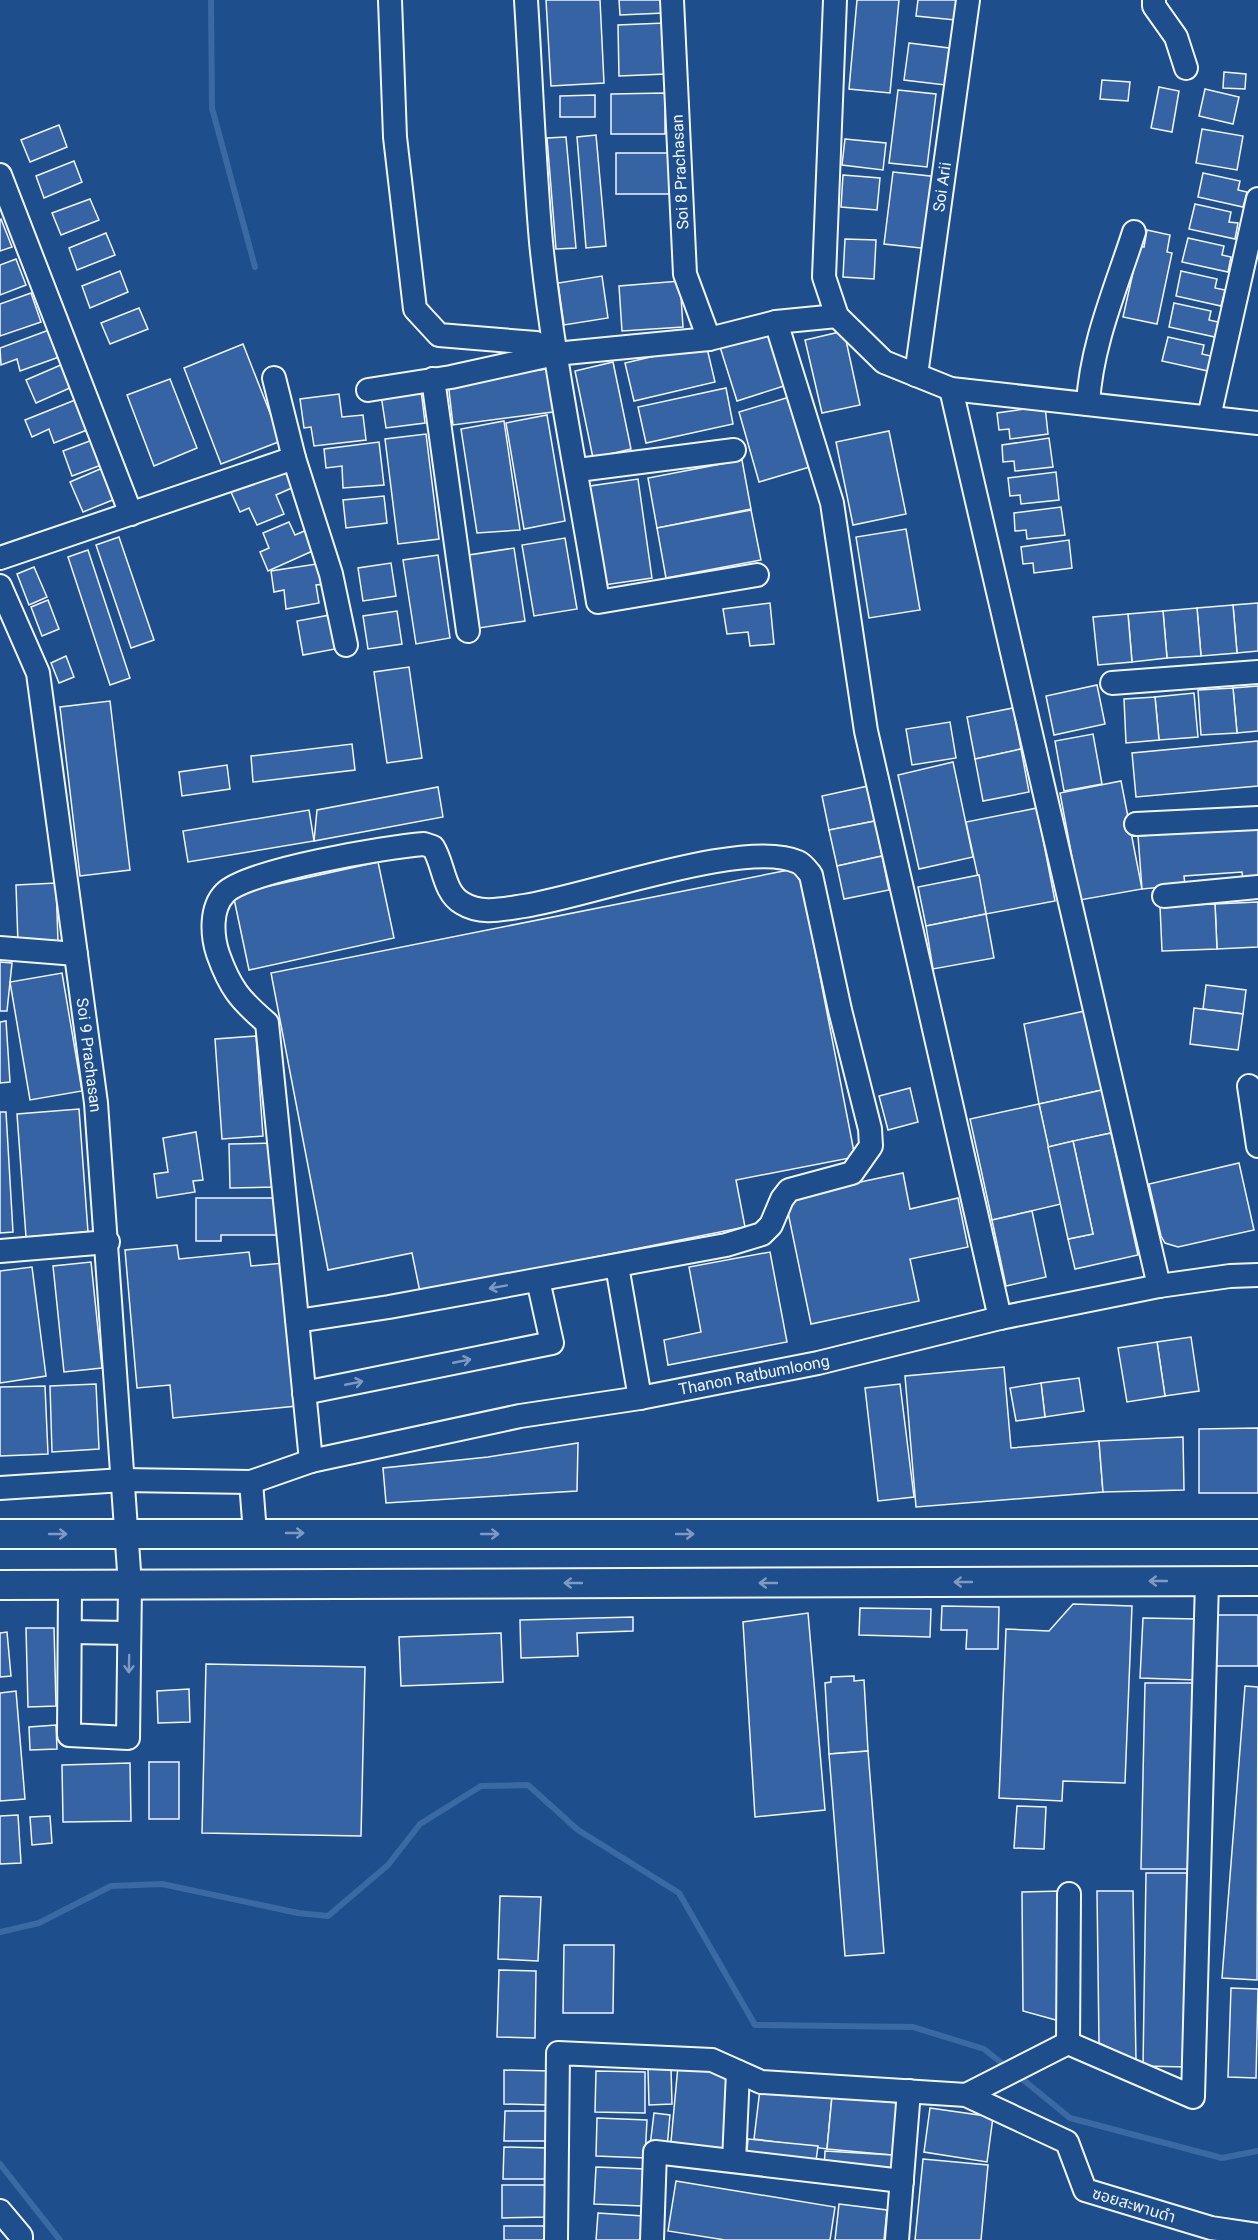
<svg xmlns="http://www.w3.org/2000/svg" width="1258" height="2240" viewBox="0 0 1258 2240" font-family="Roboto,'Noto Sans Thai',sans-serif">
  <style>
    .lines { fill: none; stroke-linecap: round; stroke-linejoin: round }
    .stream { stroke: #3b69a3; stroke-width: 6 }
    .building { fill: #3563a3; stroke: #f2f6ff; stroke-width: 1.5 }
    .minor-casing { stroke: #f2f6ff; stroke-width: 26 }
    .major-casing { stroke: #f2f6ff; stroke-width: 32 }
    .minor { stroke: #1f4e8c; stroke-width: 22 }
    .major { stroke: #1f4e8c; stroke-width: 28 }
    .oneway { stroke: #7e9ac0 }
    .labels { text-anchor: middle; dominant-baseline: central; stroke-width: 4.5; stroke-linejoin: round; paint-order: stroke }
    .street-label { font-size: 16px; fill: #f2f6ff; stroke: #1f4e8c }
  </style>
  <rect width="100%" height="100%" fill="#1f4e8c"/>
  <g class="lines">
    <!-- stream -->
    <g class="stream">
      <polyline points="211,0 212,108 255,267"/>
      <polyline points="0,1932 39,1923 111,1886 162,1884 298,1913 328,1916 388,1865 420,1824 481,1786 528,1785 578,1830 679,1893 755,2025 913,2027 984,2049 1008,2068"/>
      <polyline points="1016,2074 1070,2118 1222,2158 1258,2151"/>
      <polyline points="0,2164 60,2240"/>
    </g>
  </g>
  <!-- building -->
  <g class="building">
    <polygon points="546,0 600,0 604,83 551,86"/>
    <polygon points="619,0 663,0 664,13 620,15"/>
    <polygon points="857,0 899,0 890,93 849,89"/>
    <polygon points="918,0 957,0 955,20 916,16"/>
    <polygon points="664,23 666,74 619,76 618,25"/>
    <polygon points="909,43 949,48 945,85 904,80"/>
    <polygon points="1224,72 1246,74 1245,89 1223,88"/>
    <polygon points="1102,80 1130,82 1128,101 1100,99"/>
    <polygon points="1159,87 1179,91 1172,132 1151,128"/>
    <polygon points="1205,89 1239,97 1233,124 1199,116"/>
    <polygon points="898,90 936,94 927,167 889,163"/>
    <polygon points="665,93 665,134 611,134 611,94"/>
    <polygon points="595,95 595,117 560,117 560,96"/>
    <polygon points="59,125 67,147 30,162 21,140"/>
    <polygon points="1202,129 1243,136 1237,170 1196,163"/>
    <polygon points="596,135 606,246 586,248 577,137"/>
    <polygon points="566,137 576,248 556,249 547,138"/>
    <polygon points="845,139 886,143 883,170 842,165"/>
    <rect x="616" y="153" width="53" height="41"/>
    <polygon points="74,161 82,182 44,198 36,176"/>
    <polygon points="893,172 939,177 930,249 884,244"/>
    <polygon points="1203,173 1240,181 1238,190 1247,192 1243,207 1198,197"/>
    <polygon points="843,175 880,178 877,210 841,207"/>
    <polygon points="90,199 99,220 61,235 52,213"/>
    <polygon points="1195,204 1231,212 1229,222 1238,223 1235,239 1189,229"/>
    <polygon points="1,219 12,247 0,251 0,220"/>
    <polygon points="1147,230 1170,235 1167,252 1172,253 1157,324 1123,317 1139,246 1144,247"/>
    <polygon points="106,233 115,255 77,270 69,248"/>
    <polygon points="1188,238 1224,246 1222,255 1231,257 1228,272 1182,262"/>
    <polygon points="845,239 876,240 874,279 843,277"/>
    <polygon points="16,259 26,285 0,295 0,265"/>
    <polygon points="120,271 128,292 90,308 82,286"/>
    <polygon points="1181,271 1217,279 1215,288 1225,290 1221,306 1176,296"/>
    <polygon points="602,276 608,318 564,325 558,283"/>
    <polygon points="680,281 683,327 622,331 619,286"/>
    <polygon points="31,293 41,322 0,336 0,304"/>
    <polygon points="1174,303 1211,311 1209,320 1218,322 1215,337 1169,327"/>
    <polygon points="139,308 148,329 110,344 101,323"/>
    <polygon points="49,330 59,357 20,371 17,359 1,365 0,348"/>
    <polygon points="770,331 787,385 737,401 720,347"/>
    <polygon points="844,331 860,405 822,413 805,340"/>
    <polygon points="1168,337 1204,345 1202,354 1211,356 1208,371 1162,361"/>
    <polygon points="243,344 281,441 221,464 184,368"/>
    <polygon points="706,344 715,382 634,401 625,363"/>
    <polygon points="613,362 631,449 593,458 575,371"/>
    <polygon points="63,364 72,387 36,403 26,380"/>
    <polygon points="547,369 553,412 453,425 448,382"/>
    <polygon points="170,379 197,448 154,466 127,395"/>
    <polygon points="726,388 733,424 646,443 638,407"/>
    <polygon points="421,390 425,423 386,428 381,395"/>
    <polygon points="339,394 342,417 363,415 366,440 314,446 311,427 304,428 300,399"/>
    <polygon points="793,396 813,466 759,482 739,412"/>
    <polygon points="80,398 92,428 54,443 49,429 32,437 25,420"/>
    <polygon points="1045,406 1048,434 1010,439 1009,429 999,430 997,413"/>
    <polygon points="547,415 565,521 524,529 506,423"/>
    <polygon points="504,421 520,530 477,533 461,429"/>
    <polygon points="889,431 906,514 853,525 836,442"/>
    <polygon points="426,434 439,539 398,544 385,439"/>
    <polygon points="1049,438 1053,467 1015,471 1014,461 1003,462 1002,445"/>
    <polygon points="95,439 104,464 72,476 63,451"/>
    <polygon points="379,442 384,485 343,488 342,466 326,468 324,449"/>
    <polygon points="742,460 751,509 657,528 648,478"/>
    <polygon points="107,466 120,497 83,512 70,482"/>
    <polygon points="286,468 294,487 276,495 284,514 257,525 249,508 240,512 230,490"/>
    <polygon points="1056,472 1059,500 1021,504 1020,495 1010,496 1008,478"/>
    <polygon points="638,479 652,578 604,585 590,486"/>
    <polygon points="384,496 387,523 346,528 343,500"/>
    <polygon points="1061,507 1065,535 1027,539 1026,530 1015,531 1014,513"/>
    <polygon points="751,510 761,560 666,578 657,528"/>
    <polygon points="289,522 295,535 309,529 317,549 268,571 260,552 269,548 263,533"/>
    <polygon points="906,529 920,610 869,618 856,537"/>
    <polygon points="119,537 154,640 131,648 96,545"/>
    <polygon points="565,538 577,609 534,616 522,545"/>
    <polygon points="1069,540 1072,568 1034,573 1033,563 1023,564 1021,547"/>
    <polygon points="514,548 525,621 479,628 469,555"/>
    <polygon points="88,550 130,678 110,685 68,557"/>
    <polygon points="438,555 450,638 416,644 403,560"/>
    <polygon points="323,563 326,584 316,585 319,603 286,609 284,590 274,592 271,571"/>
    <polygon points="391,563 396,596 363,601 358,568"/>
    <polygon points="34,567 47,597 29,605 17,574"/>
    <polygon points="48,600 59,629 42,636 31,607"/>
    <polygon points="770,603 774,644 750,646 748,632 727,634 723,609"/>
    <polygon points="1258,603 1258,651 1237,653 1233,605"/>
    <polygon points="1233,605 1237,653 1201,656 1197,608"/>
    <polygon points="1197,608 1201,656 1167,658 1163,611"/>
    <polygon points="397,611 402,644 368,649 363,616"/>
    <polygon points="1163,611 1167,658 1132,662 1128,614"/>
    <polygon points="1128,614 1132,662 1098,665 1093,617"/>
    <polygon points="330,615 335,649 303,655 297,621"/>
    <polygon points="66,656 74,677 59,683 51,663"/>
    <polygon points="409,667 422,758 387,763 374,672"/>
    <polygon points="1097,685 1105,724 1054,735 1046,696"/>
    <polygon points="1258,686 1258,731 1237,733 1233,688"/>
    <polygon points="1233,688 1237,733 1201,735 1198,690"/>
    <polygon points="1194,693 1198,737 1159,740 1155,697"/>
    <polygon points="1155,697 1159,740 1126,743 1124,699"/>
    <polygon points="110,701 130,870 80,876 60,707"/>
    <polygon points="1013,708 1021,749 975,759 967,717"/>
    <polygon points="950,722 956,758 912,765 906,729"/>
    <polygon points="1093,734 1102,784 1064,791 1055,741"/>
    <polygon points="1258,741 1258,786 1136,797 1132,753"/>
    <polygon points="352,744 355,770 253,782 251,756"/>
    <polygon points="1021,749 1029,792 983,801 975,759"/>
    <polygon points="953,762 973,857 919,869 898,775"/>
    <polygon points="227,765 230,789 182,796 179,772"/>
    <polygon points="1121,781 1142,889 1080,900 1060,793"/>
    <polygon points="868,786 875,821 829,830 822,796"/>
    <polygon points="438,787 443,817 314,841 317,810"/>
    <polygon points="1037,808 1055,901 986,914 966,822"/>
    <polygon points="309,810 314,841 188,862 183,831"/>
    <polygon points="875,821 882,856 837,866 829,830"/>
    <polygon points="1258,827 1258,880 1243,881 1242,872 1184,876 1185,885 1142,889 1138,836"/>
    <polygon points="882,856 889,890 844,899 837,866"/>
    <polygon points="378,862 394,938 249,970 233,894"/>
    <polygon points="799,868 855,1157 736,1180 745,1227 420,1292 412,1253 328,1270 271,973"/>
    <polygon points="979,875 986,914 926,926 918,887"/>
    <polygon points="56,883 58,942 18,944 16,885"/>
    <polygon points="1258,902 1258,947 1217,949 1215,904"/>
    <polygon points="1215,904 1217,949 1162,951 1160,906"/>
    <polygon points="986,914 994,958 933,969 926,926"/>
    <polygon points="0,962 12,963 7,1011 0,1011"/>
    <polygon points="62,973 82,1091 30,1100 10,982"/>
    <polygon points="1206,985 1246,990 1243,1014 1203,1009"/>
    <polygon points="1194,1008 1243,1014 1238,1050 1190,1044"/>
    <polygon points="1085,1011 1102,1090 1039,1104 1024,1024"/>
    <polygon points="6,1021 10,1082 0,1083 0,1022"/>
    <polygon points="256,1036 263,1136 222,1139 215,1039"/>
    <polygon points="910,1088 918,1122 888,1130 879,1096"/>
    <polygon points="1102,1090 1111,1133 1048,1147 1039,1104"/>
    <polygon points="1039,1104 1061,1204 992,1220 970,1119"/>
    <polygon points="79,1109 88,1232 26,1237 17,1114"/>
    <polygon points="0,1112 6,1112 13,1232 0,1233"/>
    <polygon points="196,1132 203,1180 193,1181 195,1192 157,1198 154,1174 168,1172 163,1138"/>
    <polygon points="1111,1133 1138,1255 1075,1269 1068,1239 1093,1234 1073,1141"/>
    <polygon points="1073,1141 1093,1234 1068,1239 1048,1147"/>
    <polygon points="275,1143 275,1187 230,1188 229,1144"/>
    <polygon points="1239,1163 1254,1230 1178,1247 1165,1243 1161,1236 1149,1184"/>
    <polygon points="903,1173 910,1209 958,1198 968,1247 910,1259 919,1301 811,1324 785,1198"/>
    <polygon points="196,1198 280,1198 280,1235 221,1235 221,1241 196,1241"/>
    <polygon points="1032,1211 1046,1277 1006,1286 992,1220"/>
    <polygon points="177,1245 179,1259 249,1252 251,1266 284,1263 297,1406 173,1418 170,1385 137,1388 125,1250"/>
    <polygon points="770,1252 787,1342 668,1365 664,1340 701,1332 689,1267"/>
    <polygon points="91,1262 102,1368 64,1372 53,1266"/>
    <polygon points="32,1267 46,1376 0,1383 0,1271"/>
    <polygon points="1191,1337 1199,1391 1165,1396 1157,1342"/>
    <polygon points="1157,1342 1165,1396 1127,1402 1118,1348"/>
    <polygon points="1004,1367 1011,1448 1099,1441 1103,1492 916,1507 905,1376"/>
    <polygon points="1079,1378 1084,1411 1045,1417 1041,1383"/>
    <polygon points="1041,1383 1045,1417 1016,1421 1010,1388"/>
    <polygon points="96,1384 99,1449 52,1452 50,1386"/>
    <polygon points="900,1384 914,1497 878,1501 865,1388"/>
    <polygon points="45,1386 48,1454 0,1456 0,1387"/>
    <polygon points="1258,1428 1258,1493 1199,1493 1199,1429"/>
    <polygon points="1183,1437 1184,1490 1103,1492 1099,1441"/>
    <polygon points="578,1443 577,1491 386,1503 383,1468 488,1457"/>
    <polygon points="1073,1604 1132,1606 1125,1783 1063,1781 1062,1801 999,1798 1006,1629 1049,1631"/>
    <polygon points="942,1606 999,1607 998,1649 966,1649 967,1630 941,1630"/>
    <polygon points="860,1608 931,1609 930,1637 859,1635"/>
    <polygon points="808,1613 825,1810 755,1817 743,1622"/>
    <rect x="1215" y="1615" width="43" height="51"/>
    <polygon points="633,1617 633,1631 577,1633 578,1656 521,1658 520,1620"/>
    <polygon points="1143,1618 1198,1619 1196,1680 1140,1678"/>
    <polygon points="26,1628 54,1628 56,1706 28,1707"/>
    <polygon points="7,1632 11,1676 0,1677 0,1633"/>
    <polygon points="501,1633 503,1682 401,1686 399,1637"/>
    <polygon points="206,1664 365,1667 361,1836 202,1833"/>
    <polygon points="854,1676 854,1681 864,1680 868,1751 829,1754 825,1683 831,1682 831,1677"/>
    <polygon points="1145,1683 1193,1683 1190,1869 1141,1869"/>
    <polygon points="1245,1686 1258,1687 1257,1980 1222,1978"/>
    <polygon points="189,1689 190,1722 158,1723 157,1691"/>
    <polygon points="16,1691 25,1799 0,1801 0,1693"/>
    <polygon points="56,1725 57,1749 30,1750 29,1727"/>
    <polygon points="868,1751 884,1953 845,1956 829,1754"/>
    <rect x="149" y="1762" width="30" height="57"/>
    <polygon points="130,1763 131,1821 63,1822 62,1765"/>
    <polygon points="1017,1806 1046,1807 1044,1849 1014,1848"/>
    <polygon points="18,1815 21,1863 0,1864 0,1816"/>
    <polygon points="50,1816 52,1843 32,1845 30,1817"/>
    <polygon points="1146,1873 1190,1873 1186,2067 1143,2066"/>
    <polygon points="1061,1891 1063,2022 1023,2011 1022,1892"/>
    <polygon points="1097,1891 1133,1891 1136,2061 1099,2043"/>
    <polygon points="500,1896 541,1897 538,1961 498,1959"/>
    <polygon points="564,1945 614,1945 613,2013 563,2013"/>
    <polygon points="499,1970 536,1971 535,2038 497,2037"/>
    <polygon points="1231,1988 1258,1989 1256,2078 1228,2077"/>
    <polygon points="678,2066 731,2072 722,2157 670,2152"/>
    <polygon points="671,2068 672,2104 649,2105 648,2069"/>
    <polygon points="504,2070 551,2071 550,2105 504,2104"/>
    <polygon points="596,2071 645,2072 645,2113 595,2112"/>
    <polygon points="760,2089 832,2096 827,2149 754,2139"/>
    <polygon points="832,2096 898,2103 892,2155 827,2149"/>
    <polygon points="930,2108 993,2117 987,2162 924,2152"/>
    <polygon points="505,2111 551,2111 551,2141 504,2141"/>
    <polygon points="654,2113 670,2115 667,2148 650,2146"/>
    <polygon points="597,2118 647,2120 645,2158 596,2156"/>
    <polygon points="748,2139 818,2146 815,2168 746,2163"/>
    <polygon points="504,2147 549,2148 549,2179 503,2179"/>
    <polygon points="825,2151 892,2155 891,2176 824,2172"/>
    <polygon points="923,2159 988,2165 981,2240 915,2240"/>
    <polygon points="596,2167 645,2169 643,2206 594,2204"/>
    <polygon points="676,2181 835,2207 830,2240 725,2240 668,2231"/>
    <polygon points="502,2185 549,2185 549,2217 502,2218"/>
    <polygon points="839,2204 887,2210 884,2240 835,2240"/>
    <polygon points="598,2213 643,2216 642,2240 596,2240"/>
    <rect x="504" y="2226" width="43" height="14"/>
  </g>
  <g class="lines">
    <!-- minor casing -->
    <g class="minor-casing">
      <g id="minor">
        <polyline points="390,0 395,137 415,309 439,335 536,343 555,354"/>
        <path d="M526,0C531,80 534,161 541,242C553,363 579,482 598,602L757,575"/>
        <polyline points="672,0 685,274 709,339"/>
        <polyline points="835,0 824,277 837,316 884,362 951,389 1258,423"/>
        <polyline points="1154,0 1154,6 1176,37 1186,68"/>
        <polyline points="0,175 131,514"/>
        <polyline points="776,322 832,503 866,731 1000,1318"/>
        <polyline points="916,375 968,0"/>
        <polyline points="274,378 294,458 331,574 346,645"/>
        <polyline points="433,379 468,631"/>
        <polyline points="951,389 1159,1286"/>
        <polyline points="368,390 451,377 555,354 709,339 776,322 837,316"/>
        <path d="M1088,404C1091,345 1116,288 1134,232"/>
        <polyline points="1209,417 1258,199"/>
        <polyline points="578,470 734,450"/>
        <polyline points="0,558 294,458"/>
        <polyline points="0,586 38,673 96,1103 130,1585 128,1738 69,1735 70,1585"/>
        <polyline points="1112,683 1258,672"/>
        <polyline points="1136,824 1258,818"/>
        <polyline points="1164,896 1258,887"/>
        <polyline points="0,948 76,954"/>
        <polyline points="1249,1086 1258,1146"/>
        <polyline points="0,1251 108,1242"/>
        <polyline points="617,1266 640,1398"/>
        <path d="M297,1321L389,1307L726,1245L762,1234L771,1225L782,1199L789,1190L852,1173L871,1146L870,1129L840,1010L811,875C807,870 803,864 798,862C746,838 586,897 524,906C503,909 481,915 462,903C443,892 444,864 433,847L424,844C387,847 247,870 225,893C210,908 212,936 218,954C230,988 240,1000 267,1023C283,1169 296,1315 311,1461"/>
        <polyline points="304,1393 552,1343 538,1280"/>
        <polyline points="251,1482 255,1533"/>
        <polyline points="0,1488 123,1480 251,1482 311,1461 520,1416 640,1398 818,1363 1000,1318 1159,1286 1230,1276 1258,1275"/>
        <polyline points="70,1632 129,1633"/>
        <polyline points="1068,2043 1193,2097 1207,1581"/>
        <polyline points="1068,2043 1069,1894"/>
        <polyline points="966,2095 1068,2043"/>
        <polyline points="734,2161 738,2072"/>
        <polyline points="0,2211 21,2236 21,2240"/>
        <polyline points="556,2240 558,2053 712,2060 761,2082 966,2095 1067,2142 1085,2190 1211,2228 1258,2235"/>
        <polyline points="652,2240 655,2152 902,2181"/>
        <polyline points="897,2240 909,2091"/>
      </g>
    </g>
    <!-- major casing -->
    <g class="major-casing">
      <g id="major">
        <polyline points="0,1534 1258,1534"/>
        <polyline points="0,1585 1258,1581"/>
      </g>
    </g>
    <!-- minor -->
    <use href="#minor" class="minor"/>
    <!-- major -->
    <use href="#major" class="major"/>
  </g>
  <!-- one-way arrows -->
  <defs><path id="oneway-shaft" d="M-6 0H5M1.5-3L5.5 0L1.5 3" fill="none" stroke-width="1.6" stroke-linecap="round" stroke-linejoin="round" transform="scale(1.5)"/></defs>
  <g class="oneway">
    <use href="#oneway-shaft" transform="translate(498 1287) rotate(170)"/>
    <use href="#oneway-shaft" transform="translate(462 1361) rotate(-11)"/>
    <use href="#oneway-shaft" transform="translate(354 1383) rotate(-11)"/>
    <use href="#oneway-shaft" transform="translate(295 1533)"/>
    <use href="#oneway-shaft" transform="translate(58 1534)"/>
    <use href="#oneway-shaft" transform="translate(490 1534)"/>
    <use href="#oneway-shaft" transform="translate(685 1534)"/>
    <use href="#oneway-shaft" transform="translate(1158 1581) rotate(180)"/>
    <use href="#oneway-shaft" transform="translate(963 1582) rotate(180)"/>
    <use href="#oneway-shaft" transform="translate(573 1583) rotate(180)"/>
    <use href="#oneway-shaft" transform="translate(768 1583) rotate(180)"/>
    <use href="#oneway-shaft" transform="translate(129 1664) rotate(91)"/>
  </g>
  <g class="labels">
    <!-- street labels -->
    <g class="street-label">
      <text transform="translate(680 172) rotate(-93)">Soi 8 Prachasan</text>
      <text transform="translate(942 187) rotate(-82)">Soi Arii</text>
      <text transform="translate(89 1055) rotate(83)">Soi 9 Prachasan</text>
      <text transform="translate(754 1375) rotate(-11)">Thanon Ratbumloong</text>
      <text transform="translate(1134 2205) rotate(17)">ซอยสะพานดำ</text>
    </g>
  </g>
</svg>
